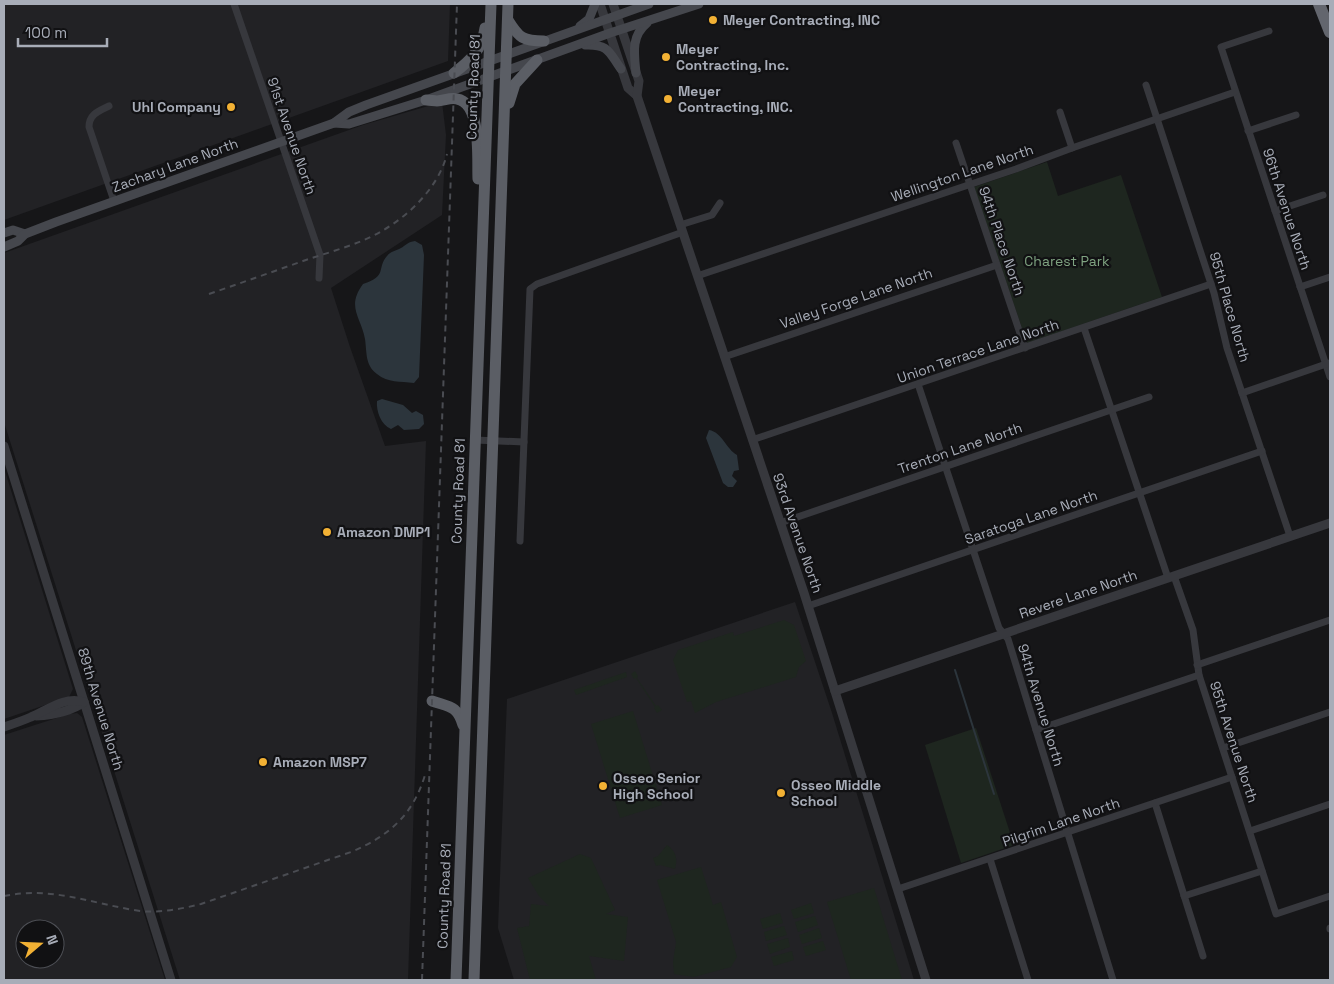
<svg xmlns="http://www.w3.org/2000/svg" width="1334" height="984" viewBox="0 0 1334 984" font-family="'Space Grotesk',sans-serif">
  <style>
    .built { fill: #222225; fill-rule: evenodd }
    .green { fill: #1e261f }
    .water { fill: #2c353c }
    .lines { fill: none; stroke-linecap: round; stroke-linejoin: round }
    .stream { stroke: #2c353c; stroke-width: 2 }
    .minor { stroke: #37383d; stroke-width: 7 }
    .tertiary { stroke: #37383d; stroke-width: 9 }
    .secondary { stroke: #45474d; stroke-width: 9 }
    .trunk { stroke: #5b5e65; stroke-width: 11 }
    .motorway { stroke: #63666e; stroke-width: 12 }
    .rail { stroke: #4a4c52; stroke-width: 2; stroke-dasharray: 6 5; stroke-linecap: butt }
    .poi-dot { fill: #f2b134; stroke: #111113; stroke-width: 2 }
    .labels { text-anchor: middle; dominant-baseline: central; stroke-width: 4.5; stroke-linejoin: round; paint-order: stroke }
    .poi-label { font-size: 14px; font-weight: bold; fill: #a8adb8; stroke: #111113; text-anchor: start }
    .street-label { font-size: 14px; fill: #a8adb8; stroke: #111113 }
    .park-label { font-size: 14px; fill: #7fa381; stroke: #111113 }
  </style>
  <rect width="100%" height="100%" fill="#161618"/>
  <!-- built -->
  <g class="built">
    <polygon points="4,4 450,4 448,61 4,220"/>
    <polygon points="442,102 446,135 442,215 331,288 350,347 385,446 426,441 408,980 180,980 4,422 4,253 363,125"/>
    <polygon points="4,468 73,689 69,697 4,719"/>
    <polygon points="795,602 832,713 914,980 514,980 498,928 507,699"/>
    <path d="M77,713L82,717L165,980H4V735L69,714ZM25,929H55V959H25Z"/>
  </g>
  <!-- green -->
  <g class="green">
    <polygon points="1047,162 1058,196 1121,175 1162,297 1027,343 974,187"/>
    <polygon points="784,620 794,625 806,661 799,667 796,677 716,702 695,713 691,701 687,702 673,660 678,650 733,632 734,636"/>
    <polygon points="635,671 638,676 637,678 656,706 658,705 662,710 657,713 654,708 655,707 636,678 634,679 631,674"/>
    <polygon points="626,672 627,677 576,695 574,690"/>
    <polygon points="633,711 662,805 620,818 591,724"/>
    <polygon points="976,728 1014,845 961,863 925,745"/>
    <path d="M667,845C676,851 678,859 675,869L660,865L656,866L653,858L658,856Z"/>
    <polygon points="580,854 591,858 615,910 606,914 628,917 624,961 589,956 596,980 530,980 517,928 529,926 531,904 549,906 539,896 528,878"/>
    <polygon points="701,867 713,905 721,902 737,957 731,967 694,977 674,974 673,962 676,942 657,880"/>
    <polygon points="874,888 902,980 851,980 827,902"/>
    <polygon points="811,903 814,913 794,919 791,910"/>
    <polygon points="780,913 783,923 763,929 760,919"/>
    <polygon points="815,916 818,925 798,932 795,922"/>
    <polygon points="784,926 787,935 766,941 764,932"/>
    <polygon points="819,928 822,938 802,944 799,935"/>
    <polygon points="788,938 790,947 770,954 767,944"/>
    <polygon points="823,941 826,950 806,956 803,947"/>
    <polygon points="792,951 794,960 774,966 771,957"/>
  </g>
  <!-- water -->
  <g class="water">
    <path d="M415,241L422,245L424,255L419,377L414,383C400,381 388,383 377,374C365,365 367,353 365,339C361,317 346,307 363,284C388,276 376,269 387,256C391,251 396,251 401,248C406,245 408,242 415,241Z"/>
    <path d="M382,399L403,405L412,413L416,411L423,415L424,424L419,429L404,430L398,425L391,429C381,425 376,411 377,401Z"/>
    <path d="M709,430C722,432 726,449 737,455L739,470L734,471L732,476L737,481L733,487H728L723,483L706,438Z"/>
  </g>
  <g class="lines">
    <!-- stream -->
    <polyline class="stream" points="955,670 994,794"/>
    <!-- minor -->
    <g class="minor">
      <polyline points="234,4 320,255 319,278"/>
      <polyline points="1269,31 1221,47 1330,377"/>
      <polyline points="1146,85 1214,293 1227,348 1290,536"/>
      <path d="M109,106C99,111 89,114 89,127L114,201"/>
      <polyline points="1060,112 1072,148"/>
      <polyline points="1248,131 1296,115"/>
      <polyline points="956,143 1025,348"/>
      <polyline points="1275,211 1323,195"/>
      <polyline points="680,225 712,215 720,203"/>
      <polyline points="697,276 1016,169 1072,148 1235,92"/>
      <polyline points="1300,287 1330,277"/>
      <polyline points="1084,328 1168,578"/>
      <polyline points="724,357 997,265"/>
      <polyline points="918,384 999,628 1008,639 1113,980"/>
      <polyline points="1242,393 1329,363"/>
      <polyline points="475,440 524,442"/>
      <polyline points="752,440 1211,284"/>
      <polyline points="780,523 1149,397"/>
      <polyline points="520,541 530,289 537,284 683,232"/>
      <polyline points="1174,576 1193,630 1199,675 1276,914 1330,896"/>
      <polyline points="808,606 1262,451"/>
      <polyline points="1197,665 1330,620"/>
      <polyline points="1036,730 1199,675"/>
      <polyline points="1223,748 1330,712"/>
      <polyline points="1155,803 1203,956"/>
      <polyline points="1250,831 1330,804"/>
      <polyline points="990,859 1028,980"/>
      <polyline points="898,889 1232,777"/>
      <polyline points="1184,896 1262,871"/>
      <polyline points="1330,928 1330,929"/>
    </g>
    <!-- tertiary -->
    <g class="tertiary">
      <polyline points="600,4 628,88 637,96"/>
      <polyline points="613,4 639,81 637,96 804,593 926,980"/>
      <polyline points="4,446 171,980"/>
      <polyline points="835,691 1330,523"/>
      <path d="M36,716C52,715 70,712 84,702"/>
      <path d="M4,727C13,724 22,721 31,717C48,710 64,696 84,702"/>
    </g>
    <!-- secondary -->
    <g class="secondary">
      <polyline points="580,26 589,19 595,4"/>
      <path d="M585,45C610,44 609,53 621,69"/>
      <path d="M636,73C634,53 631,36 647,23"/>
      <polyline points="334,123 349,124 426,100 610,33 699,4"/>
      <polyline points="4,233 13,230 25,234"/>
      <polyline points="4,247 18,241 25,234 56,222 334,123 349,112 366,105 649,4"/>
    </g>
    <!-- trunk -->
    <g class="trunk">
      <path d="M508,20C519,38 523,41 544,41"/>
      <path d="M454,73C471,60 482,50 485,28"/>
      <path d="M426,100C430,100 434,101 437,101C444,101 450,97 457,99C482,103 477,159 478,179"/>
      <polyline points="509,103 515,84 537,60"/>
      <path d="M432,701C449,707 457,705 463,725"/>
      <polyline points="456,980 491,4"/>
      <polyline points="474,980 508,4"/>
    </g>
    <!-- motorway -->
    <polyline class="motorway" points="1319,4 1330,32"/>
    <!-- rail -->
    <g class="rail">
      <path d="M209,294C241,283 272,272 303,261C329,252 358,245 382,231C411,214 439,186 447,154"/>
      <path d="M4,896C53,886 92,904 140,911C160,913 181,909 201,904L351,852C389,836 413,815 425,775"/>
      <polyline points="422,980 457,4"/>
    </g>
  </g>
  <!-- markers -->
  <g class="poi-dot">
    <circle cx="713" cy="20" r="5"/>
    <circle cx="666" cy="57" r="5"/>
    <circle cx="668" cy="99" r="5"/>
    <circle cx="231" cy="107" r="5"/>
    <circle cx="327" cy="532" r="5"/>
    <circle cx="263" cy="762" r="5"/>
    <circle cx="603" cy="786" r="5"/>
    <circle cx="781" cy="793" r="5"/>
  </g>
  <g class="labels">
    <!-- poi labels -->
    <g class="poi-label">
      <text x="723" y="20">Meyer Contracting, INC</text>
      <text x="676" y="49">Meyer<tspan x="676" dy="16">Contracting, Inc.</tspan></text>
      <text x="678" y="91">Meyer<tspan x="678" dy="16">Contracting, INC.</tspan></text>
      <text x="221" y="107" text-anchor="end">Uhl Company</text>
      <text x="337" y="532">Amazon DMP1</text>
      <text x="273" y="762">Amazon MSP7</text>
      <text x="613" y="778">Osseo Senior<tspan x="613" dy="16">High School</tspan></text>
      <text x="791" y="785">Osseo Middle<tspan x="791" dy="16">School</tspan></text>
    </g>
    <!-- street labels -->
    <g class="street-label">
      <text transform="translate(473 87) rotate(-88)">County Road 81</text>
      <text transform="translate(292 136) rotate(71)">91st Avenue North</text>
      <text transform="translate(175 165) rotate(-20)">Zachary Lane North</text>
      <text transform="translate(962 173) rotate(-19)">Wellington Lane North</text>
      <text transform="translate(1287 209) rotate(72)">96th Avenue North</text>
      <text transform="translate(1002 241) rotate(71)">94th Place North</text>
      <text transform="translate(856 298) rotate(-19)">Valley Forge Lane North</text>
      <text transform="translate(1230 307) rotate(74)">95th Place North</text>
      <text transform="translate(978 351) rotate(-19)">Union Terrace Lane North</text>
      <text transform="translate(960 448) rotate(-19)">Trenton Lane North</text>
      <text transform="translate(458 491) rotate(-88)">County Road 81</text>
      <text transform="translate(1031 517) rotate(-19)">Saratoga Lane North</text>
      <text transform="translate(798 533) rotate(71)">93rd Avenue North</text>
      <text transform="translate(1078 594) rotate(-19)">Revere Lane North</text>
      <text transform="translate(1041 705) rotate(73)">94th Avenue North</text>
      <text transform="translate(101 709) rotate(73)">89th Avenue North</text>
      <text transform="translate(1234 742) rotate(72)">95th Avenue North</text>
      <text transform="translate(1061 822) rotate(-19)">Pilgrim Lane North</text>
      <text transform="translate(444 896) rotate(-88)">County Road 81</text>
    </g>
    <!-- park labels -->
    <g class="park-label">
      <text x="1067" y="261">Charest Park</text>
    </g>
  </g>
  <!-- border -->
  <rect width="1334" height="984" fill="none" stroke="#a8adb8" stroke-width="10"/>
  <!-- north arrow -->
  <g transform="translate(40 944) rotate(71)"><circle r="24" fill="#111113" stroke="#4d4f55"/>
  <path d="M0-4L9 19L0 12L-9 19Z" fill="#f2b134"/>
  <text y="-8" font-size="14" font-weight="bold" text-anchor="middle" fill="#a8adb8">N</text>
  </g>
  <!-- scale -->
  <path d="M18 38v8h89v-8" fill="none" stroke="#a8adb8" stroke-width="2.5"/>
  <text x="25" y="38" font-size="15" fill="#a8adb8" stroke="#111113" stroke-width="4" paint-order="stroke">100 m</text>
</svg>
